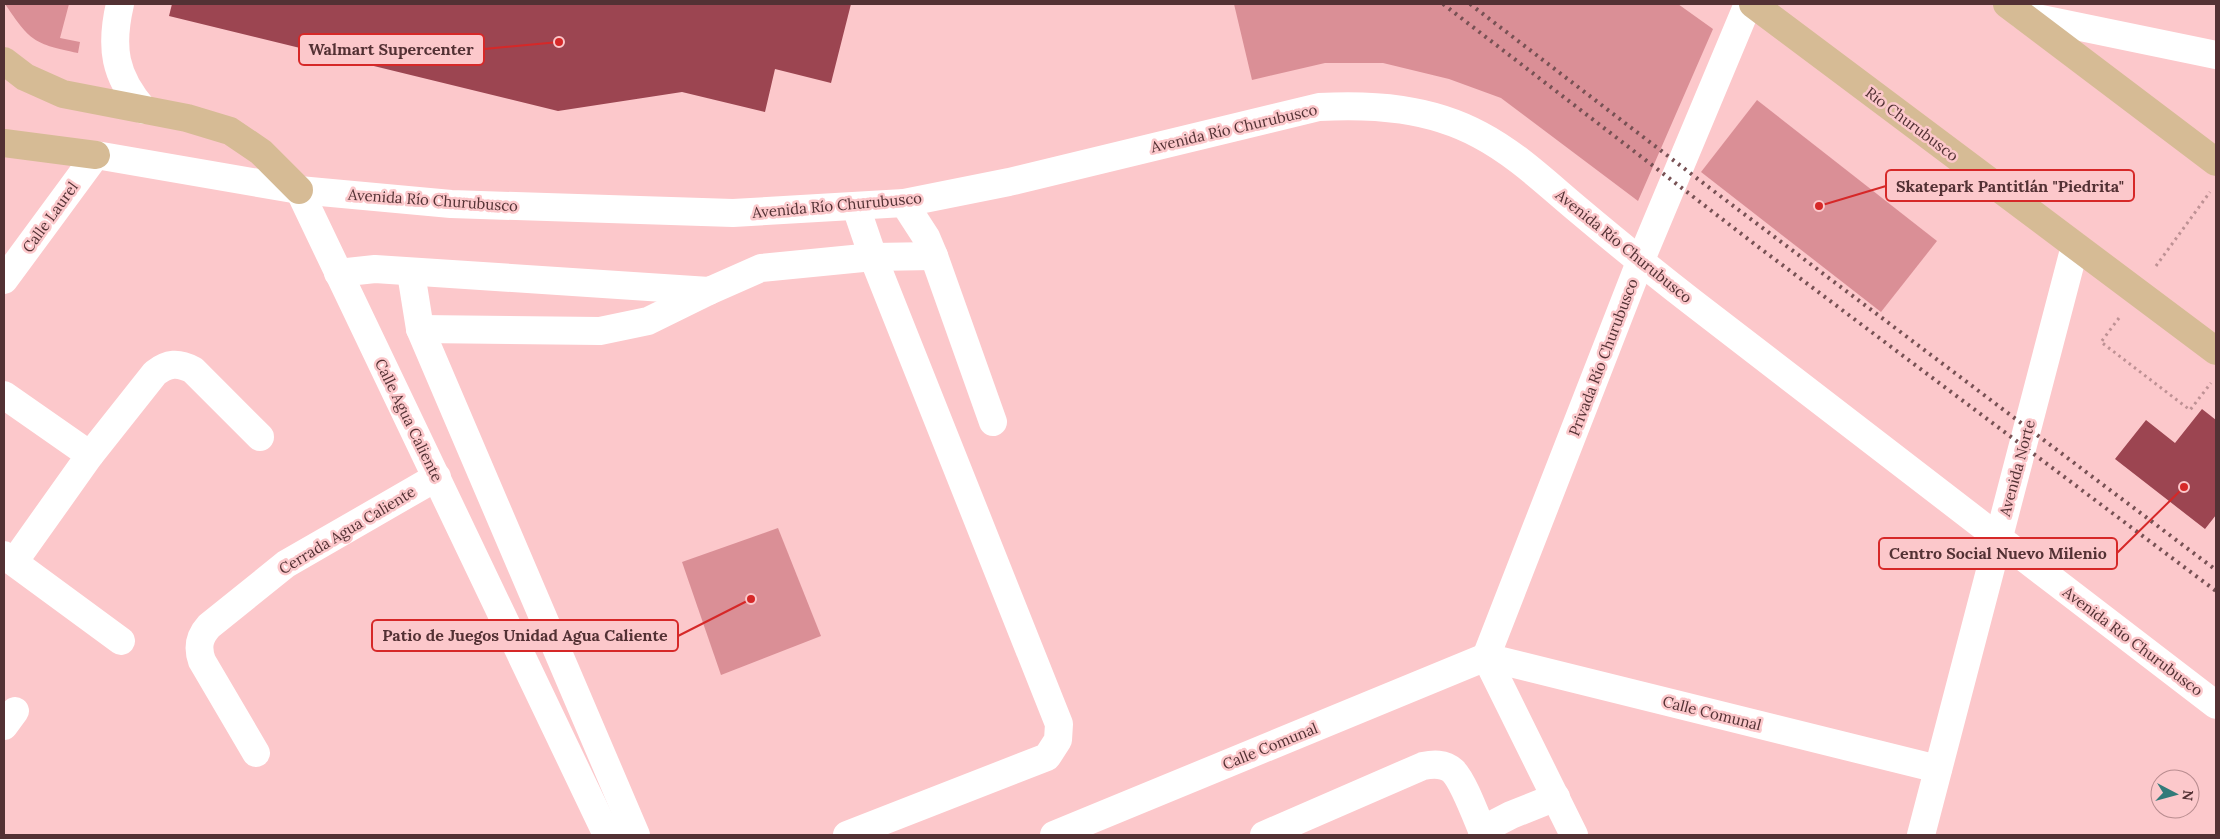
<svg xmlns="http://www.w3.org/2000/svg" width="2220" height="839" viewBox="0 0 2220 839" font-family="Lora,serif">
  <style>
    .green { fill: #da8f96 }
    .building { fill: #9c4551 }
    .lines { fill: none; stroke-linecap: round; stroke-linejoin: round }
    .path { stroke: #be9194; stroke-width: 3; stroke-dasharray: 2.5 4; stroke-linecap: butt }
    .minor { stroke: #fff; stroke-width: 28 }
    .major { stroke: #d6bb95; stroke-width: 28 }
    .rail { stroke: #775154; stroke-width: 4; stroke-dasharray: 2.5 5; stroke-linecap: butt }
    .labels { text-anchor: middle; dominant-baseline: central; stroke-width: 5; stroke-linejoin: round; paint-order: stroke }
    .street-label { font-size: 15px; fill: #533134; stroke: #fcc8cb }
    .leader { fill: none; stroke: #d62828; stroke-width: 2 }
    .callout-dot { fill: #d62828; stroke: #fcc8cb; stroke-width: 2 }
    .callout { fill: #fcc8cb; stroke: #d62828; stroke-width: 2 }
    .callout-label { font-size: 16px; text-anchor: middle; font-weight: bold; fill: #533134 }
  </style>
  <rect width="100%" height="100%" fill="#fcc8cb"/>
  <!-- green -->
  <g class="green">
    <path d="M5,4H69L60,38L80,42L78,53C34,44 30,41 5,4Z"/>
    <polygon points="1234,4 1678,4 1713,29 1638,201 1501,98 1449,79 1383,63 1325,63 1252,80"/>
    <polygon points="1757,100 1937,241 1881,312 1701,172"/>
    <polygon points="778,528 821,636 721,675 682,562"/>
  </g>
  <!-- building -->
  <g class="building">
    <polygon points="172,4 851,4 831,83 775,69 765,112 682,92 558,111 169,16"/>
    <polygon points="2202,409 2216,420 2216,515 2205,529 2115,459 2146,420 2175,443"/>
  </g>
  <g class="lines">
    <!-- path -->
    <g class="path">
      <polyline points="2156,266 2210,192"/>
      <polyline points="2119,318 2101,342 2190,410 2211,383"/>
    </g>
    <!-- minor -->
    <g class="minor">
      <path d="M120,4C110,47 114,76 144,110"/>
      <polyline points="2022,15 2216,55"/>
      <polyline points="299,190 607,835"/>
      <polyline points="904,203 926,237 934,256 993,422"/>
      <polyline points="338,273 375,269 709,291 761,268 873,257 934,256"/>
      <polyline points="411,273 420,329 636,835"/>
      <path d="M4,280L96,155L299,190L451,204L733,213L904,203L1009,182L1319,107C1374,104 1430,108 1480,135C1516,154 1545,182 1576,208C1614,240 1652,271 1692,302C1866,436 2041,571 2216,705"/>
      <polyline points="420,329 600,331 648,321 709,291"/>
      <polyline points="4,395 90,455"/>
      <polyline points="4,555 121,641"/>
      <path d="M14,562L90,455L155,373C168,363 178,362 193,370L260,437"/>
      <polyline points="1486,657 1640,262 1748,4"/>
      <polyline points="1486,657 1574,835"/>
      <polyline points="4,726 15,711"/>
      <path d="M256,753L202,661C197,647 199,637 209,626L286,564L437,477"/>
      <polyline points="1482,830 1511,815 1556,797"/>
      <polyline points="847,835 1047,757 1058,740 1059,724 873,257 856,207"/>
      <polyline points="1054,835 1486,657 1938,769"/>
      <path d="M1264,835L1423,766C1433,764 1444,763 1453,771C1464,782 1477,819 1484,835"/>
      <polyline points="1921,835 2075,246"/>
    </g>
    <!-- major -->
    <g class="major">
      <polyline points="1753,4 2216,351"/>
      <polyline points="2007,4 2216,162"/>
      <polyline points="4,61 25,77 63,94 187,118 230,131 261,152 299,190"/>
      <polyline points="4,143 96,155"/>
    </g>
    <!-- rail -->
    <g class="rail">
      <polyline points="1443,4 1761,249 2216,591"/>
      <polyline points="1470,4 1707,186 2216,570"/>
    </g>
  </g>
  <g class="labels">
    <!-- street labels -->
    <g class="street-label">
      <text transform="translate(1912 124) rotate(37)">Río Churubusco</text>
      <text transform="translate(1234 128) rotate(-13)">Avenida Río Churubusco</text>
      <text transform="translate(433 200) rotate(4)">Avenida Río Churubusco</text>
      <text transform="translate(837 205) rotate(-5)">Avenida Río Churubusco</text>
      <text transform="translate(50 217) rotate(-54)">Calle Laurel</text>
      <text transform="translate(1624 246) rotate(39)">Avenida Río Churubusco</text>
      <text transform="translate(1603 357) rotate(-69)">Privada Río Churubusco</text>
      <text transform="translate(409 420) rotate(64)">Calle Agua Caliente</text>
      <text transform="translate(2017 468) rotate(-75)">Avenida Norte</text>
      <text transform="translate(347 530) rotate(-31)">Cerrada Agua Caliente</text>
      <text transform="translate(2133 641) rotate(37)">Avenida Río Churubusco</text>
      <text transform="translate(1712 713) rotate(14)">Calle Comunal</text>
      <text transform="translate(1270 746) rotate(-22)">Calle Comunal</text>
    </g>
  </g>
  <!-- callouts -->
  <path class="leader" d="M559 42L484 49M1819 206L1886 186M2184 487L2117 553M751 599L678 636"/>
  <g class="callout-dot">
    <circle cx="559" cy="42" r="5"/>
    <circle cx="1819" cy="206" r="5"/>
    <circle cx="2184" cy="487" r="5"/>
    <circle cx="751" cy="599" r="5"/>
  </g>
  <g class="callout">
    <rect x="299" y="34" width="185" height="31" rx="5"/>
    <rect x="1886" y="170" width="248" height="31" rx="5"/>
    <rect x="1879" y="538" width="238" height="31" rx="5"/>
    <rect x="372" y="620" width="306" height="31" rx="5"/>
  </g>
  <g class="callout-label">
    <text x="391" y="55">Walmart Supercenter</text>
    <text x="2010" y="192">Skatepark Pantitlán "Piedrita"</text>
    <text x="1998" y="559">Centro Social Nuevo Milenio</text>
    <text x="525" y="641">Patio de Juegos Unidad Agua Caliente</text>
  </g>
  <!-- border -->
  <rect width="2220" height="839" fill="none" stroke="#533134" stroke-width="10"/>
  <!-- north arrow -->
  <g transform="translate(2175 794) rotate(96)"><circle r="24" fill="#fcc8cb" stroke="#b88c8f"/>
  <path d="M0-4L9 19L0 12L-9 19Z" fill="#327b7a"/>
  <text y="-8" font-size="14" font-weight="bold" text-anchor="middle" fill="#533134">N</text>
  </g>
</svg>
